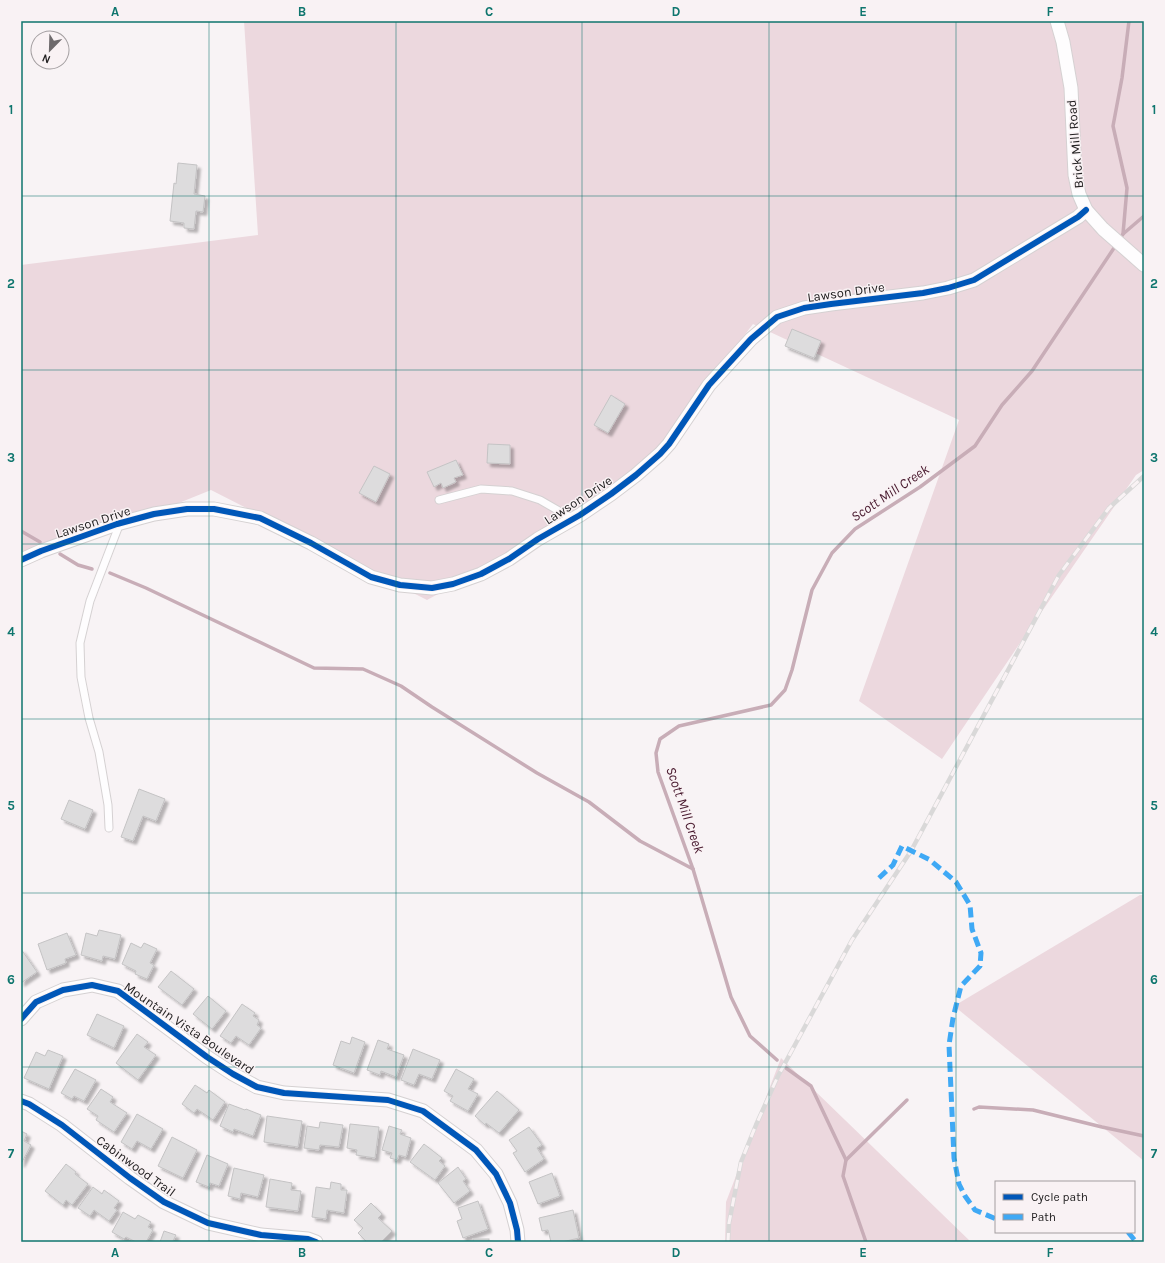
<svg xmlns="http://www.w3.org/2000/svg" width="1165" height="1263" viewBox="0 0 1165 1263" font-family="Karla,sans-serif">
  <style>
    .green { fill: #ecd8de }
    .lines { fill: none; stroke-linecap: round; stroke-linejoin: round }
    .stream { stroke: #c8adb7; stroke-width: 3.5 }
    .building { fill: #dddcdd; stroke: #c4c3c4; filter: url(#shadow) }
    .lane-casing { stroke: #d5d1d2; stroke-width: 9 }
    .street-casing { stroke: #d5d1d2; stroke-width: 15 }
    .lane { stroke: #fefdfe; stroke-width: 7 }
    .street { stroke: #fefdfe; stroke-width: 13 }
    .rail-casing { stroke: #d9d8d8; stroke-width: 4.5 }
    .rail { stroke: #f9f2f4; stroke-width: 3; stroke-dasharray: 9; stroke-linecap: butt }
    .quiet { stroke: #3fa9f5; stroke-width: 5; stroke-dasharray: 10 5; stroke-linecap: butt }
    .cycleway-casing { stroke: #f9f2f4; stroke-width: 8 }
    .cycleway { stroke: #0057b8; stroke-width: 6 }
    .grid { fill: none; stroke: #0f766e; stroke-width: 1; stroke-opacity: 0.55 }
    .labels { text-anchor: middle; dominant-baseline: central; stroke-width: 3; stroke-linejoin: round; paint-order: stroke }
    .street-label { font-size: 13px; fill: #232122; stroke: #f9f2f4 }
    .water-label { font-size: 14px; font-style: italic; fill: #45162b; stroke: #f9f2f4 }
    .neatline { fill: none; stroke: #0f766e; stroke-width: 1.5 }
    .grid-label { font-size: 13px; text-anchor: middle; font-weight: bold; fill: #0f766e }
  </style>
  <defs>
    <filter id="shadow"><feDropShadow dx="3.5" dy="3.5" stdDeviation="1" flood-color="#0004"/></filter>
  </defs>
  <rect width="100%" height="100%" fill="#f8f3f5"/>
  <!-- green -->
  <g class="green">
    <polygon points="244,21 1144,21 1144,470 1136,475 1018,646 942,759 859,701 959,420 753,324 624,493 427,600 211,490 21,567 21,265 258,235"/>
    <polygon points="1140,895 1144,895 1144,1161 954,1006"/>
    <polygon points="781,1058 782,1059 971,1242 725,1242 726,1202"/>
  </g>
  <g class="lines">
    <!-- stream -->
    <g class="stream">
      <polyline points="1123,234 1144,216"/>
      <polyline points="1119,240 1123,234 1127,188 1113,126 1122,78 1129,21"/>
      <polyline points="21,531 40,542"/>
      <polyline points="60,554 78,565 92,569"/>
      <polyline points="110,573 146,588 314,668 363,669 401,686 432,707 537,773 589,802 640,841 693,869"/>
      <polyline points="777,1060 750,1036 731,997 693,869 658,772 656,753 660,739 679,726 771,705 785,690 792,670 812,590 832,553 855,529 920,487 975,446 1002,405 1032,371 1116,245"/>
      <polyline points="786,1068 811,1086 846,1160 843,1176 866,1242"/>
      <polyline points="974,1109 979,1107 1033,1110 1102,1127 1144,1136"/>
      <polyline points="846,1160 907,1100"/>
    </g>
  </g>
  <!-- building -->
  <g class="building">
    <polygon points="178,163 197,165 194,194 205,196 203,212 196,211 194,229 184,228 184,223 170,221 174,183 176,184"/>
    <polygon points="792,329 821,341 814,358 785,346"/>
    <polygon points="611,395 625,404 608,433 594,425"/>
    <polygon points="488,444 510,445 510,464 487,463"/>
    <polygon points="456,460 463,475 454,478 456,482 443,488 441,483 434,487 427,472"/>
    <polygon points="374,466 390,474 376,502 359,493"/>
    <polygon points="139,789 165,799 156,821 143,816 133,841 121,837"/>
    <polygon points="69,800 93,810 85,829 61,819"/>
    <polygon points="99,930 121,935 115,959 103,956 102,961 81,955 86,933 97,936"/>
    <polygon points="67,933 76,955 65,959 66,963 47,970 38,944"/>
    <polygon points="131,943 141,948 144,943 157,949 150,963 154,965 147,979 135,974 136,971 122,964"/>
    <polygon points="21,949 37,972 21,983"/>
    <polygon points="171,971 194,989 182,1005 158,987"/>
    <polygon points="208,996 226,1011 212,1029 193,1014"/>
    <polygon points="242,1004 255,1013 253,1016 259,1020 257,1025 261,1028 249,1045 236,1036 231,1043 220,1036"/>
    <polygon points="97,1014 124,1026 114,1048 87,1035"/>
    <polygon points="137,1034 148,1042 144,1047 156,1055 138,1080 116,1063"/>
    <polygon points="352,1037 365,1042 354,1073 333,1065 341,1041 350,1044"/>
    <polygon points="378,1040 389,1044 387,1049 404,1055 396,1077 381,1071 380,1075 367,1070"/>
    <polygon points="413,1049 440,1060 432,1079 419,1074 414,1085 401,1080"/>
    <polygon points="48,1050 63,1056 49,1089 24,1078 36,1052 45,1056"/>
    <polygon points="75,1069 96,1080 84,1101 74,1096 72,1099 61,1093"/>
    <polygon points="456,1069 474,1079 468,1089 478,1094 468,1111 450,1101 453,1096 444,1091"/>
    <polygon points="195,1085 207,1093 209,1090 225,1102 213,1120 197,1109 194,1113 182,1104"/>
    <polygon points="101,1089 113,1097 110,1102 127,1113 114,1132 96,1120 98,1116 87,1109"/>
    <polygon points="497,1091 519,1110 499,1133 486,1123 485,1125 475,1116"/>
    <polygon points="229,1104 245,1110 246,1109 261,1115 253,1136 234,1129 233,1132 220,1126"/>
    <polygon points="137,1114 163,1129 151,1149 137,1141 132,1149 121,1142"/>
    <polygon points="267,1116 302,1121 298,1147 264,1142"/>
    <polygon points="320,1122 343,1125 339,1147 320,1145 319,1150 304,1148 307,1126 319,1128"/>
    <polygon points="350,1124 379,1127 375,1158 356,1155 357,1150 347,1148"/>
    <polygon points="389,1126 402,1130 400,1134 411,1138 406,1157 399,1155 397,1160 390,1158 392,1153 382,1150"/>
    <polygon points="529,1127 542,1145 537,1148 544,1159 525,1172 513,1153 517,1151 509,1140"/>
    <polygon points="21,1131 27,1134 24,1141 31,1145 21,1164"/>
    <polygon points="172,1137 197,1150 183,1178 158,1166"/>
    <polygon points="424,1144 442,1158 439,1161 445,1166 435,1180 410,1162"/>
    <polygon points="207,1155 228,1164 219,1186 210,1183 209,1187 196,1182"/>
    <polygon points="66,1164 76,1172 75,1174 88,1184 72,1205 66,1200 63,1205 45,1191"/>
    <polygon points="458,1167 466,1179 463,1181 470,1191 454,1203 438,1183"/>
    <polygon points="234,1168 264,1175 258,1197 241,1193 240,1199 228,1196"/>
    <polygon points="552,1173 560,1196 538,1204 529,1182"/>
    <polygon points="270,1179 292,1183 291,1190 301,1191 298,1211 266,1207"/>
    <polygon points="331,1182 341,1184 341,1190 347,1190 344,1213 327,1210 326,1219 312,1217 316,1187 330,1189"/>
    <polygon points="93,1187 102,1194 104,1190 119,1201 114,1208 117,1210 109,1221 94,1210 90,1216 78,1208"/>
    <polygon points="478,1201 488,1229 463,1238 457,1221 462,1219 458,1208"/>
    <polygon points="371,1203 382,1214 378,1218 392,1231 381,1242 373,1242 372,1241 371,1242 367,1242 358,1233 363,1228 354,1220"/>
    <polygon points="573,1210 579,1238 562,1242 551,1242 548,1230 542,1231 539,1218"/>
    <polygon points="123,1212 135,1219 138,1215 151,1222 148,1227 153,1230 146,1242 136,1242 126,1237 124,1239 112,1232"/>
    <polygon points="164,1231 176,1235 173,1241 175,1242 160,1242"/>
    <rect x="473" y="1239" width="16" height="3"/>
  </g>
  <g class="lines">
    <!-- lane casing -->
    <g class="lane-casing">
      <g id="lane">
        <polyline points="439,500 481,489 512,491 540,500 573,519"/>
        <polyline points="109,828 108,805 99,752 89,718 81,677 80,643 90,601 120,523"/>
      </g>
    </g>
    <!-- street casing -->
    <g class="street-casing">
      <g id="street">
        <polyline points="1057,21 1063,42 1071,88 1075,175 1079,194 1086,210 1103,229 1144,265"/>
        <polyline points="21,560 41,551 117,524 154,514 187,509 214,509 260,518 311,543 371,577 400,585 432,588 453,584 481,574 509,559 538,539 580,515 611,494 636,475 660,454 669,444 709,385 751,339 777,317 804,308 831,304 923,293 948,288 974,280 1078,217 1086,210"/>
        <polyline points="21,1019 36,1002 63,990 92,985 118,991 207,1057 233,1074 257,1087 284,1093 388,1100 423,1111 476,1150 496,1174 510,1203 517,1230 518,1242"/>
        <polyline points="21,1101 29,1104 62,1125 130,1178 164,1202 208,1223 261,1235 308,1239 316,1242"/>
      </g>
    </g>
    <!-- lane -->
    <use href="#lane" class="lane"/>
    <!-- street -->
    <use href="#street" class="street"/>
    <!-- rail casing -->
    <g class="rail-casing">
      <polyline id="rail" points="728,1242 729,1223 741,1162 756,1125 778,1076 852,940 911,851 1059,575 1109,508 1144,476"/>
    </g>
    <!-- rail -->
    <use href="#rail" class="rail"/>
    <!-- quiet -->
    <g class="quiet">
      <polyline points="879,878 893,865 902,846 930,860 956,882 970,905 972,929 981,953 980,966 961,986 953,1018 949,1045 954,1158 959,1184 965,1196 975,1210 996,1219"/>
      <polyline points="1128,1232 1136,1242"/>
    </g>
    <!-- cycleway casing -->
    <g class="cycleway-casing">
      <g id="cycleway">
        <polyline points="21,560 41,551 117,524 154,514 187,509 214,509 260,518 311,543 371,577 400,585 432,588 453,584 481,574 509,559 538,539 580,515 611,494 636,475 660,454 669,444 709,385 751,339 777,317 804,308 831,304 923,293 948,288 974,280 1078,217 1086,210"/>
        <polyline points="21,1019 36,1002 63,990 92,985 118,991 207,1057 233,1074 257,1087 284,1093 388,1100 423,1111 476,1150 496,1174 510,1203 517,1230 518,1242"/>
        <polyline points="21,1101 29,1104 62,1125 130,1178 164,1202 208,1223 261,1235 308,1239 316,1242"/>
      </g>
    </g>
    <!-- cycleway -->
    <use href="#cycleway" class="cycleway"/>
  </g>
  <!-- grid -->
  <path class="grid" d="M209,21V1242M396,21V1242M582,21V1242M769,21V1242M956,21V1242M21,196H1144M21,370H1144M21,544H1144M21,719H1144M21,893H1144M21,1067H1144"/>
  <g class="labels">
    <!-- street labels -->
    <g class="street-label">
      <text transform="translate(1075 144) rotate(-95)">Brick Mill Road</text>
      <text transform="translate(846 292) rotate(-8)">Lawson Drive</text>
      <text transform="translate(578 500) rotate(-33)">Lawson Drive</text>
      <text transform="translate(93 522) rotate(-18)">Lawson Drive</text>
      <text transform="translate(189 1028) rotate(34)">Mountain Vista Boulevard</text>
      <text transform="translate(136 1166) rotate(36)">Cabinwood Trail</text>
    </g>
    <!-- water labels -->
    <g class="water-label">
      <text transform="translate(890 493) rotate(-34)">Scott Mill Creek</text>
      <text transform="translate(685 810) rotate(71)">Scott Mill Creek</text>
    </g>
  </g>
  <!-- border -->
  <rect width="1165" height="1263" fill="none" stroke="#f9f2f4" stroke-width="44"/>
  <!-- legend -->
  <rect x="995" y="1181" width="140" height="52" fill="#f9f2f4" stroke="#a39ea0"/>
  <rect x="1003" y="1194" width="20" height="6" fill="#0057b8" stroke="#a39ea0"/>
  <text x="1031" y="1201" font-size="12" fill="#232122">Cycle path</text>
  <rect x="1003" y="1214" width="20" height="6" fill="#3fa9f5" stroke="#a39ea0"/>
  <text x="1031" y="1221" font-size="12" fill="#232122">Path</text>
  <!-- north arrow -->
  <g transform="translate(50 50) rotate(203)"><circle r="19" fill="#f9f2f4" stroke="#a39ea0"/>
  <path d="M0-3L7 15L0 10L-7 15Z" fill="#6e6a6c"/>
  <text y="-6" font-size="11" font-weight="bold" text-anchor="middle" fill="#232122">N</text>
  </g>
  <rect x="22" y="22" width="1121" height="1219" class="neatline"/>
  <g class="grid-label">
    <text x="115" y="16">A</text>
    <text x="302" y="16">B</text>
    <text x="489" y="16">C</text>
    <text x="676" y="16">D</text>
    <text x="863" y="16">E</text>
    <text x="1050" y="16">F</text>
    <text x="11" y="114">1</text>
    <text x="1154" y="114">1</text>
    <text x="11" y="288">2</text>
    <text x="1154" y="288">2</text>
    <text x="11" y="462">3</text>
    <text x="1154" y="462">3</text>
    <text x="11" y="636">4</text>
    <text x="1154" y="636">4</text>
    <text x="11" y="810">5</text>
    <text x="1154" y="810">5</text>
    <text x="11" y="984">6</text>
    <text x="1154" y="984">6</text>
    <text x="11" y="1158">7</text>
    <text x="1154" y="1158">7</text>
    <text x="115" y="1257">A</text>
    <text x="302" y="1257">B</text>
    <text x="489" y="1257">C</text>
    <text x="676" y="1257">D</text>
    <text x="863" y="1257">E</text>
    <text x="1050" y="1257">F</text>
  </g>
</svg>
